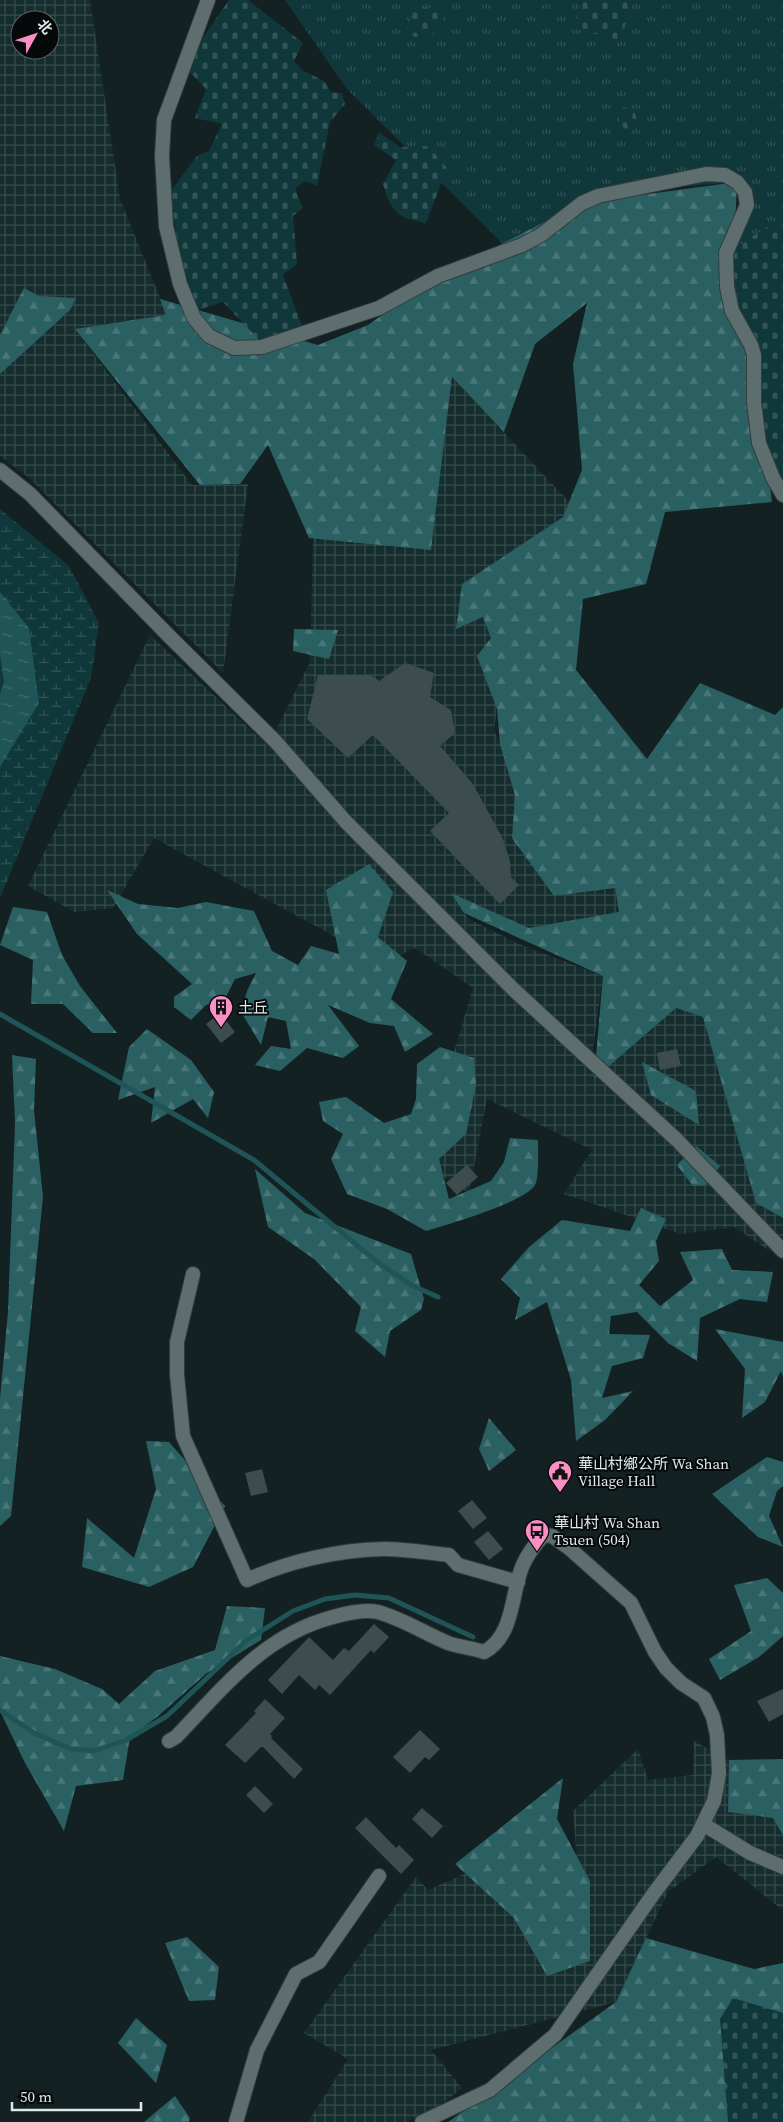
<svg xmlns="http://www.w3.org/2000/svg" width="783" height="2122" viewBox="0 0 783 2122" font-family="'Source Serif 4','Noto Sans SC',serif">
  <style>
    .industrial { fill: url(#industrial-grid); fill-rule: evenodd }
    .grass { fill: url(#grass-tufts) }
    .forest { fill: url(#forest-firs) }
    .wetland { fill: url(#wetland-marsh) }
    .cemetery { fill: url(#cemetery-stones) }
    .water { fill: url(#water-ripples) }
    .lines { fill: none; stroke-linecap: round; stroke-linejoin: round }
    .stream { stroke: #1f5557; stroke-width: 5 }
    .building { fill: #3d4c4d }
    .minor-casing { stroke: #323c3c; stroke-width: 16 }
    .minor { stroke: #5e6e6f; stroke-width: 14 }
    .labels { text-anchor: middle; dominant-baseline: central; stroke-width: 4; stroke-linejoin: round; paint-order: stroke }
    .poi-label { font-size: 15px; fill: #e0e9e9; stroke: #05090a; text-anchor: start }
  </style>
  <defs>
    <pattern id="industrial-grid" width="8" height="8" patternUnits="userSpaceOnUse" patternTransform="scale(1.25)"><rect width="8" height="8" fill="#162d2e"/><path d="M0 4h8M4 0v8" fill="none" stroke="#384b4c"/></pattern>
    <pattern id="grass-tufts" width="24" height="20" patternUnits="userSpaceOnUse" patternTransform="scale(1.25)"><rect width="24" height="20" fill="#103739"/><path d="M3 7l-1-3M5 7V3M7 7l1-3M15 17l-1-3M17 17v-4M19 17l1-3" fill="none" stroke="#325456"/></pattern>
    <pattern id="forest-firs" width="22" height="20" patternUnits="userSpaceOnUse" patternTransform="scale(1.25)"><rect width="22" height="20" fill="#2b6063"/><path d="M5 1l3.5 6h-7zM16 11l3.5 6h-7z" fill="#497779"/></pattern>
    <pattern id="wetland-marsh" width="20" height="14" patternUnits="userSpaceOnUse" patternTransform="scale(1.25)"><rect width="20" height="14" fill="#103739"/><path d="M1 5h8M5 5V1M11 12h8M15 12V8" fill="none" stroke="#325456"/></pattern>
    <pattern id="cemetery-stones" width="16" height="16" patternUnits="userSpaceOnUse" patternTransform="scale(1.25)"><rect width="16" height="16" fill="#103739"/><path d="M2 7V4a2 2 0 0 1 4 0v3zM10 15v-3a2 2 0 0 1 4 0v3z" fill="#325456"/></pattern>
    <pattern id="water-ripples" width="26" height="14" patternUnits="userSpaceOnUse" patternTransform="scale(1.25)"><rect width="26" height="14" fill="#1f5557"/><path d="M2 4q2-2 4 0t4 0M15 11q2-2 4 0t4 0" fill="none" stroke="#3f6d6f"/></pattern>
  </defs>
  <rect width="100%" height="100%" fill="#142122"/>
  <!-- industrial -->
  <g class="industrial">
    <path d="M0,0H90L120,199L167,315L75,329L192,485L248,484L223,673L29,478L0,456ZM20,20H50V50H20Z"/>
    <polygon points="452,377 574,507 473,589 456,628 483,617 496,632 478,656 498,698 494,731 524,790 554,896 615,888 620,919 529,928 493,913 464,913 469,919 519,944 603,976 590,1071 676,1007 714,1021 756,1203 783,1218 783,1260 734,1227 681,1234 564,1194 592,1150 487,1099 469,1193 421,1163 473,988 415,948 383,963 154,838 113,908 74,912 28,886 150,635 268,746 310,662 313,537 431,549"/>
    <polygon points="694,1741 729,1760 728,1812 773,1818 783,1832 783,1908 780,1908 716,1857 668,1892 616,2002 431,2050 462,2088 442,2104 407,2122 308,2122 348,2059 304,2033 416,1877 428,1890 491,1862 541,1865 535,1956 584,1946 573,1811 638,1749 648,1780 693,1775"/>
  </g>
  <!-- grass -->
  <polygon class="grass" points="285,0 783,0 783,493 726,266 747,205 737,182 626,191 509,250 347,89"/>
  <!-- forest -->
  <g class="forest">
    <polygon points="737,182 735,230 754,355 772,502 665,512 646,584 583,599 576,670 647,759 700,683 775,715 783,707 783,1218 756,1203 703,1017 676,1008 594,1079 603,976 464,913 451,893 529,928 619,912 615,888 554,896 512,838 515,795 500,744 497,709 477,656 491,638 483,617 456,629 462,584 563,517 582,470 573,364 587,303 535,344 504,432 452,377 431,550 309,538 268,445 240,484 200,485 75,329 166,315 160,299 318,345 368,325 438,276 582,203"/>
    <polygon points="24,288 39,296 76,298 70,310 0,374 0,335"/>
    <polygon points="294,629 338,630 329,659 293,651"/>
    <polygon points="369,864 393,892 378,937 407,961 391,999 433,1034 405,1052 394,1026 370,1023 328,1005 359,1046 343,1058 307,1048 280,1071 255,1065 271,1046 291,1049 286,1021 268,1017 261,1045 241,1012 247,991 256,973 235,979 224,1001 206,1005 191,1020 174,1007 174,997 192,984 137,934 107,890 138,904 178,908 206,902 254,911 272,951 298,965 311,946 339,954 326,890"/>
    <polygon points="13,907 47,912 62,955 80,986 117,1033 93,1033 63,1004 31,1004 33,960 0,945"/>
    <polygon points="147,1029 191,1060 214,1092 208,1118 193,1099 151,1123 155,1087 118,1100 129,1047"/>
    <path d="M440,1047L474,1058L476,1085L466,1134L439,1159L449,1199L491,1181L504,1162L510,1138L538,1140C538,1151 539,1172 536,1183C530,1201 446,1225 426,1231L387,1209L347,1194L331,1159L343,1134L323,1121L319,1102L346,1097L384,1123L411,1114L416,1099L417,1064Z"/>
    <polygon points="12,1055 36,1059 34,1110 43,1197 11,1516 0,1526 0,1398 8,1312 15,1123"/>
    <polygon points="642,1062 696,1091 699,1125 651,1095"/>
    <polygon points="696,1146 720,1166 706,1185 693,1186 677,1165"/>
    <polygon points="255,1169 305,1213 411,1254 424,1299 421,1310 390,1331 385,1357 355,1331 361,1307 314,1259 268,1227"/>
    <polygon points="641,1208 666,1219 656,1241 659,1261 639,1285 660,1306 693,1280 680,1252 722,1249 732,1270 773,1272 767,1302 740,1299 700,1318 697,1361 668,1343 637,1312 611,1316 609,1334 650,1335 643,1358 612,1366 602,1398 633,1391 605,1420 576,1441 571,1380 547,1302 515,1320 520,1298 501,1279 529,1247 562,1220 630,1231"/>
    <polygon points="715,1329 783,1342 783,1377 781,1371 765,1402 742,1418 745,1369"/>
    <polygon points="489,1418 516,1450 489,1471 479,1449"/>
    <polygon points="146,1441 169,1442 225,1506 193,1567 149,1587 82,1567 87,1518 134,1558 156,1489"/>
    <polygon points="767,1457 783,1462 783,1486 777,1491 769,1516 783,1547 758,1537 712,1494"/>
    <polygon points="767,1578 783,1593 783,1636 759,1657 720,1680 709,1659 751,1631 734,1585"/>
    <polygon points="227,1606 265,1608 261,1640 207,1673 157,1717 130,1737 123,1780 76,1786 64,1831 25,1763 0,1711 0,1656 55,1669 102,1689 119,1704 155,1671 215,1650"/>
    <polygon points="783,1759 783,1835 773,1818 728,1812 729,1760"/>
    <polygon points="563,1778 557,1819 590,1881 590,1961 547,1976 514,1918 455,1864"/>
    <polygon points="187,1937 219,1967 215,2000 189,2001 165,1943"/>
    <polygon points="646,1938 754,1969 783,1963 783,2122 448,2122 616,2002"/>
    <polygon points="136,2018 167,2045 156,2083 118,2043"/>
    <polygon points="175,2096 190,2118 189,2122 144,2122"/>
  </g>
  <!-- wetland -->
  <polygon class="wetland" points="0,509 69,566 99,623 91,678 0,898"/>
  <!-- cemetery -->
  <g class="cemetery">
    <polygon points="229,0 248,0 303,43 294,61 302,70 324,81 331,92 342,93 345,104 330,122 317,186 305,181 295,189 303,208 293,216 297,264 283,275 303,328 260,341 223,302 198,310 180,259 170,192 197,156 209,151 222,124 195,118 206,89 187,69 204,36"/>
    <polygon points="581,0 632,0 621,41 574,28"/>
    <polygon points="415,7 440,8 444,22 431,37 415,37 406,32"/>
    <polygon points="621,107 634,110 638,125 630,131 621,126 617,112"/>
    <path d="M379,132L400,147L428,146L447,168L426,223C397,218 392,213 383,184L396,160L374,145Z"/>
    <polygon points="783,217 783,489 773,478 754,402 754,355 732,311 726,253"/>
    <polygon points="733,1998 783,2013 783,2122 728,2122 720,2019"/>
  </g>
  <!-- water -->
  <polygon class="water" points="0,592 29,628 39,703 0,767 0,694 4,682 0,655"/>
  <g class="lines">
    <!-- stream -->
    <g class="stream">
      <polyline points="0,1014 254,1160 376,1261 411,1285 438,1297"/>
      <polyline points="0,1710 34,1733 71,1749 94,1751 126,1740 167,1716 247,1640 293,1611 325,1599 355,1595 389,1598 473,1637"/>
    </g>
  </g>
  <!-- building -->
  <g class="building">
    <polygon points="405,663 434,673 430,697 451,710 455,733 440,746 473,784 503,839 510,861 511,877 519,885 500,904 430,831 449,813 373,735 348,758 307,719 318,675 371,675 379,681"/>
    <polygon points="220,1013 235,1032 221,1043 206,1024"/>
    <polygon points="677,1049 681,1066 660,1070 657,1053"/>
    <polygon points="467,1165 478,1177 457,1195 446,1183"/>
    <polygon points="262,1469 268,1492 251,1496 245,1473"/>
    <polygon points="472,1500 487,1518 473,1529 458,1511"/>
    <polygon points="488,1531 503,1549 489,1560 474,1542"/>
    <polygon points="374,1624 389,1637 374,1653 371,1650 330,1695 319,1685 315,1690 299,1675 282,1694 268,1680 309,1637 333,1660 344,1648 349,1651"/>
    <polygon points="783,1689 783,1714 769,1722 757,1701"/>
    <polygon points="265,1699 285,1718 270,1734 272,1736 271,1738 303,1769 294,1779 263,1747 261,1747 245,1763 225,1745 256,1713 254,1711"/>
    <polygon points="420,1730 440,1749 429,1760 425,1757 410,1773 393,1757"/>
    <polygon points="255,1786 273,1804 264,1813 246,1795"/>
    <polygon points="422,1808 443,1826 432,1838 412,1819"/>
    <polygon points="366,1817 396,1848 399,1845 414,1860 401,1874 355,1828"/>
  </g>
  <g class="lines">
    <!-- minor casing -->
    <g class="minor-casing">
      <g id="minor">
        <polyline points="208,0 164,120 162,156 166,226 180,284 194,318 209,336 234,348 262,347 379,308 438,276 522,245 541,235 582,203 598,196 706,174 725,175 737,182 745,192 747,205 726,253 727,287 732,311 751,345 754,355 754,402 759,443 773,478 783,495"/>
        <polyline points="0,470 30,494 169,636 276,742 346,822 514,990 677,1140 783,1251"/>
        <path d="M193,1274L177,1342V1375L183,1436L247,1580C289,1561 338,1550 384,1549C406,1549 428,1553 449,1555L458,1565L518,1582"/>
        <path d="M169,1741L176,1737C224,1687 264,1635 333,1617C347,1613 364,1609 378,1612C403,1619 424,1633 448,1643C459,1647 473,1648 484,1652C514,1636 511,1595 522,1567C527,1555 535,1544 544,1535L552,1536L569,1548L631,1603L655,1652L666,1668L681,1683L704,1698L713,1717L717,1735L719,1774L714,1801L697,1836L654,1893L555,2035L490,2090L422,2122"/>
        <polyline points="703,1824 750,1853 783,1867"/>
        <polyline points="236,2122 257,2050 296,1974 319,1962 379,1876"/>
      </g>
    </g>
    <!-- minor -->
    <use href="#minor" class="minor"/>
  </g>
  <!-- icons -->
  <defs>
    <g id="building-pin" transform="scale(1.25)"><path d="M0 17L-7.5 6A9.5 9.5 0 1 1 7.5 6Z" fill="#fb8fc5" stroke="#05090a"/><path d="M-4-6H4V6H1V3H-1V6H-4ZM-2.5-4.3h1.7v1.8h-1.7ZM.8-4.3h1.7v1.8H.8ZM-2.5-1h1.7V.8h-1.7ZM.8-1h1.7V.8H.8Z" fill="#111"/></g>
    <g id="civic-pin" transform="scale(1.25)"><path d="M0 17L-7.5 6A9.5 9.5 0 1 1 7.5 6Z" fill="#fb8fc5" stroke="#05090a"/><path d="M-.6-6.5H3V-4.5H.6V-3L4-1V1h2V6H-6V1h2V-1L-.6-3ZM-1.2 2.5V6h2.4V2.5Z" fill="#111"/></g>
    <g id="bus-pin" transform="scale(1.25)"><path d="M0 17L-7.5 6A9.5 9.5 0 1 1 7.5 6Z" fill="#fb8fc5" stroke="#05090a"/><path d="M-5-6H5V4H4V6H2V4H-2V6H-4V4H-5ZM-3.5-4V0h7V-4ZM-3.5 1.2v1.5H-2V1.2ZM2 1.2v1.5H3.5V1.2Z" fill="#111"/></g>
  </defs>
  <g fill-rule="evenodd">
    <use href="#building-pin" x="221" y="1007"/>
    <use href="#civic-pin" x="560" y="1472"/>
    <use href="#bus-pin" x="537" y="1531"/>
  </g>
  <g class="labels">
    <!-- poi labels -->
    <g class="poi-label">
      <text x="238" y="1007">土丘</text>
      <text x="578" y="1463">華山村鄉公所 Wa Shan<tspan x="578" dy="17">Village Hall</tspan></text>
      <text x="554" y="1522">華山村 Wa Shan<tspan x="554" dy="17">Tsuen (504)</tspan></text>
    </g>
  </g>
  <!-- north arrow -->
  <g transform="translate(35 35) rotate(50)"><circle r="24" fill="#05090a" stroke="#5d6363"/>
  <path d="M0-4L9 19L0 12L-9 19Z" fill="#fb8fc5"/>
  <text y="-8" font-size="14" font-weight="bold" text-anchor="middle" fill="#e0e9e9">北</text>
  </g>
  <!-- scale -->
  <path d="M12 2102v8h129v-8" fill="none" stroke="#e0e9e9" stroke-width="2.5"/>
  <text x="20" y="2102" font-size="15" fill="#e0e9e9" stroke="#05090a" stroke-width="4" paint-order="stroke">50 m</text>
</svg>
